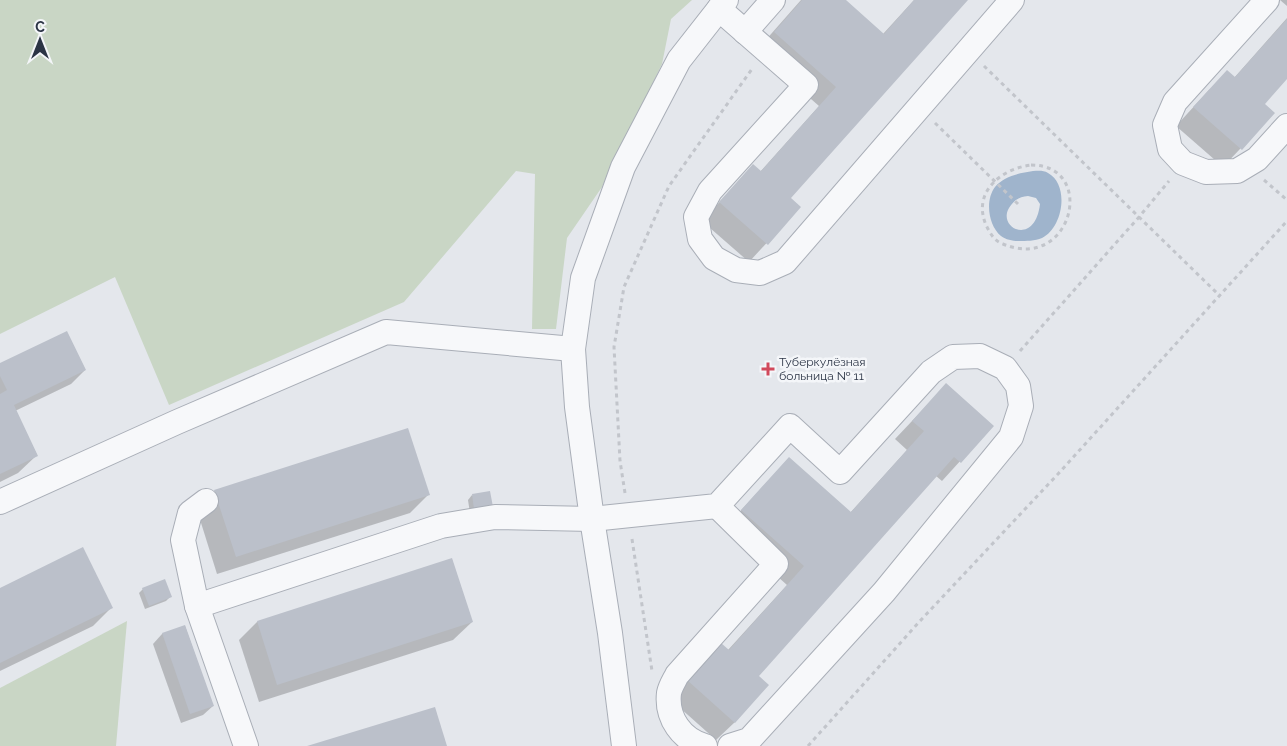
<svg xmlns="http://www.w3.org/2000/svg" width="1287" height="746" viewBox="0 0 1287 746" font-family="Raleway,sans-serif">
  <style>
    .green { fill: #c9d6c5 }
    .water { fill: #9fb4cc; fill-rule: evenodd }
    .shadow { fill: #0003 }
    .building { fill: #bbc0ca }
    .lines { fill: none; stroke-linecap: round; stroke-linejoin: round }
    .minor-casing { stroke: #a9aeb7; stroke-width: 26 }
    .path { stroke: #c2c5cb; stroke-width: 3; stroke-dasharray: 4 4; stroke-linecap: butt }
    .minor { stroke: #f7f8fa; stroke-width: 24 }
    .poi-dot { fill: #d1495b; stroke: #f4f6f9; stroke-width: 2 }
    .labels { text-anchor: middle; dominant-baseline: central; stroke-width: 5; stroke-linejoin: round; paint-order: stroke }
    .poi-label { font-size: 12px; fill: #2b3445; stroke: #f4f6f9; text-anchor: start }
  </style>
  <rect width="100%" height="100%" fill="#e4e7ec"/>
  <!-- green -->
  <g class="green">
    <polygon points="0,0 692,0 671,19 662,64 602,187 567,238 556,329 532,329 535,174 516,171 404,302 169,405 115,277 0,334"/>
    <polygon points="127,621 116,746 0,746 0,688"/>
  </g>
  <!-- water -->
  <path class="water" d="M1033,171C1038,171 1043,170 1048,173C1070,185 1063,228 1042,238C1035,241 1026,241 1019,241C1013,241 1006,240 1001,236C988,225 985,200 995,187C1004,176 1020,173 1033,171ZM1028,196L1036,198L1040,204C1035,247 997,228 1009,208C1014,200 1019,197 1028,196Z"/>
  <!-- shadow -->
  <g class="shadow">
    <polygon points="801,0 844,0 883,34 914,0 966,0 789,198 800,207 749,262 702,221 753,166 760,172 819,106 756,51"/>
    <polygon points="1280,0 1287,0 1287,6"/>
    <polygon points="1287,18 1287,77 1263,104 1274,113 1223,167 1176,126 1209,90 1234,78"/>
    <polygon points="0,364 85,370 71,384 15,411 37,455 18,473 0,482"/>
    <polygon points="946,385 992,426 942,481 936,476 757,676 735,722 716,740 670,699 703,662 728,650 787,585 724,529 789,458 850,513 907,450 895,439"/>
    <polygon points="215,492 428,495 410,513 217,574 197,510"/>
    <polygon points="472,495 487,511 470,513 468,500"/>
    <polygon points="452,560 472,622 453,640 259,702 239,640 257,622"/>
    <polygon points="0,589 111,608 93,626 0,671"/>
    <polygon points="143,589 171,596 166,601 145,609 139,593"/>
    <polygon points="185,626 213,706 203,715 181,723 153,644 162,634"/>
  </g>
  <!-- building -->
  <g class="building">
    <polygon points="802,0 846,0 884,34 914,0 968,0 791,198 801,207 768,245 719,202 753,164 761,171 836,87 774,32"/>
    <polygon points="1287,19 1287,79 1265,104 1275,113 1242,150 1193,107 1227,70 1235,77"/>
    <polygon points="67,331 86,370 14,405 38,456 0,474 0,394 7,390 0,376 0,363"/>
    <polygon points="946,383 994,426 961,463 954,457 759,676 769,685 735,723 687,680 721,643 729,650 804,566 741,510 789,457 851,512 924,431 912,421"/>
    <polygon points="408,428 430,495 236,557 214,490"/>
    <polygon points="490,491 493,507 474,509 472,494"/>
    <polygon points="83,547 113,608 0,663 0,588"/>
    <polygon points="452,558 473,622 277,685 257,621"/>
    <polygon points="165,579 172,597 149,606 142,588"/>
    <polygon points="185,625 214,706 190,714 162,633"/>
    <polygon points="435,707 447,746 307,746"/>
  </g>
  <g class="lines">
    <!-- minor casing -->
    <g class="minor-casing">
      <g id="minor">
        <polyline points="1267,0 1175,102 1165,125 1170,149 1183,163 1206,172 1237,171 1257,159 1287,126"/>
        <polyline points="719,9 806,85 710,191 696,217 700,239 714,258 736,270 760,273 785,262 1012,0"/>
        <polyline points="745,32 773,0"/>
        <polyline points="206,501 190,513 183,540 197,606 246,746"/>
        <polyline points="0,502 177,422 386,332 573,349"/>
        <polyline points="197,606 441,526 495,517 592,519 717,506 790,426 840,472 931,372 953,357 980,356 1005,368 1018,386 1021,406 1011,437 884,592 749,740 730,746"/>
        <polyline points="624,746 610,633 592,519 577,407 573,349 583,278 623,167 679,60 726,0"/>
        <path d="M705,746C682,740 666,718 669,693C670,687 674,681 677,675L776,564L717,506"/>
      </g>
    </g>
    <!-- path -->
    <g class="path">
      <polyline points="984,66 1220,296"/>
      <polyline points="935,123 1018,204"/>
      <path d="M1031,165C1098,165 1072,273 1003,244C994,241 990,233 986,225C972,192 1001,169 1031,165Z"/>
      <polyline points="1264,180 1287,200"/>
      <polyline points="1020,351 1139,217 1169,181"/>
      <polyline points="625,493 620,461 614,347 624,287 669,186 752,69"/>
      <polyline points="632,539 652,671"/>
      <polyline points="808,746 920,621 1058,474 1287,221"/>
    </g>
    <!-- minor -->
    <use href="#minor" class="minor"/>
  </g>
  <!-- markers -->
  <path class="poi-dot" d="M765.5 361.5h5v5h5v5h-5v5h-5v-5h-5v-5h5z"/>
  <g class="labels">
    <!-- poi labels -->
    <g class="poi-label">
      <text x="779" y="362">Туберкулёзная<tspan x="779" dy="14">больница № 11</tspan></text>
    </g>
  </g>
  <!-- north arrow -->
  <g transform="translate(40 40)" stroke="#f4f6f9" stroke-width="4" paint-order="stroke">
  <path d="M0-4L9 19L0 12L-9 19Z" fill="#2b3445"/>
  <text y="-8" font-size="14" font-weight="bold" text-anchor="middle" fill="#2b3445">С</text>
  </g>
</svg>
